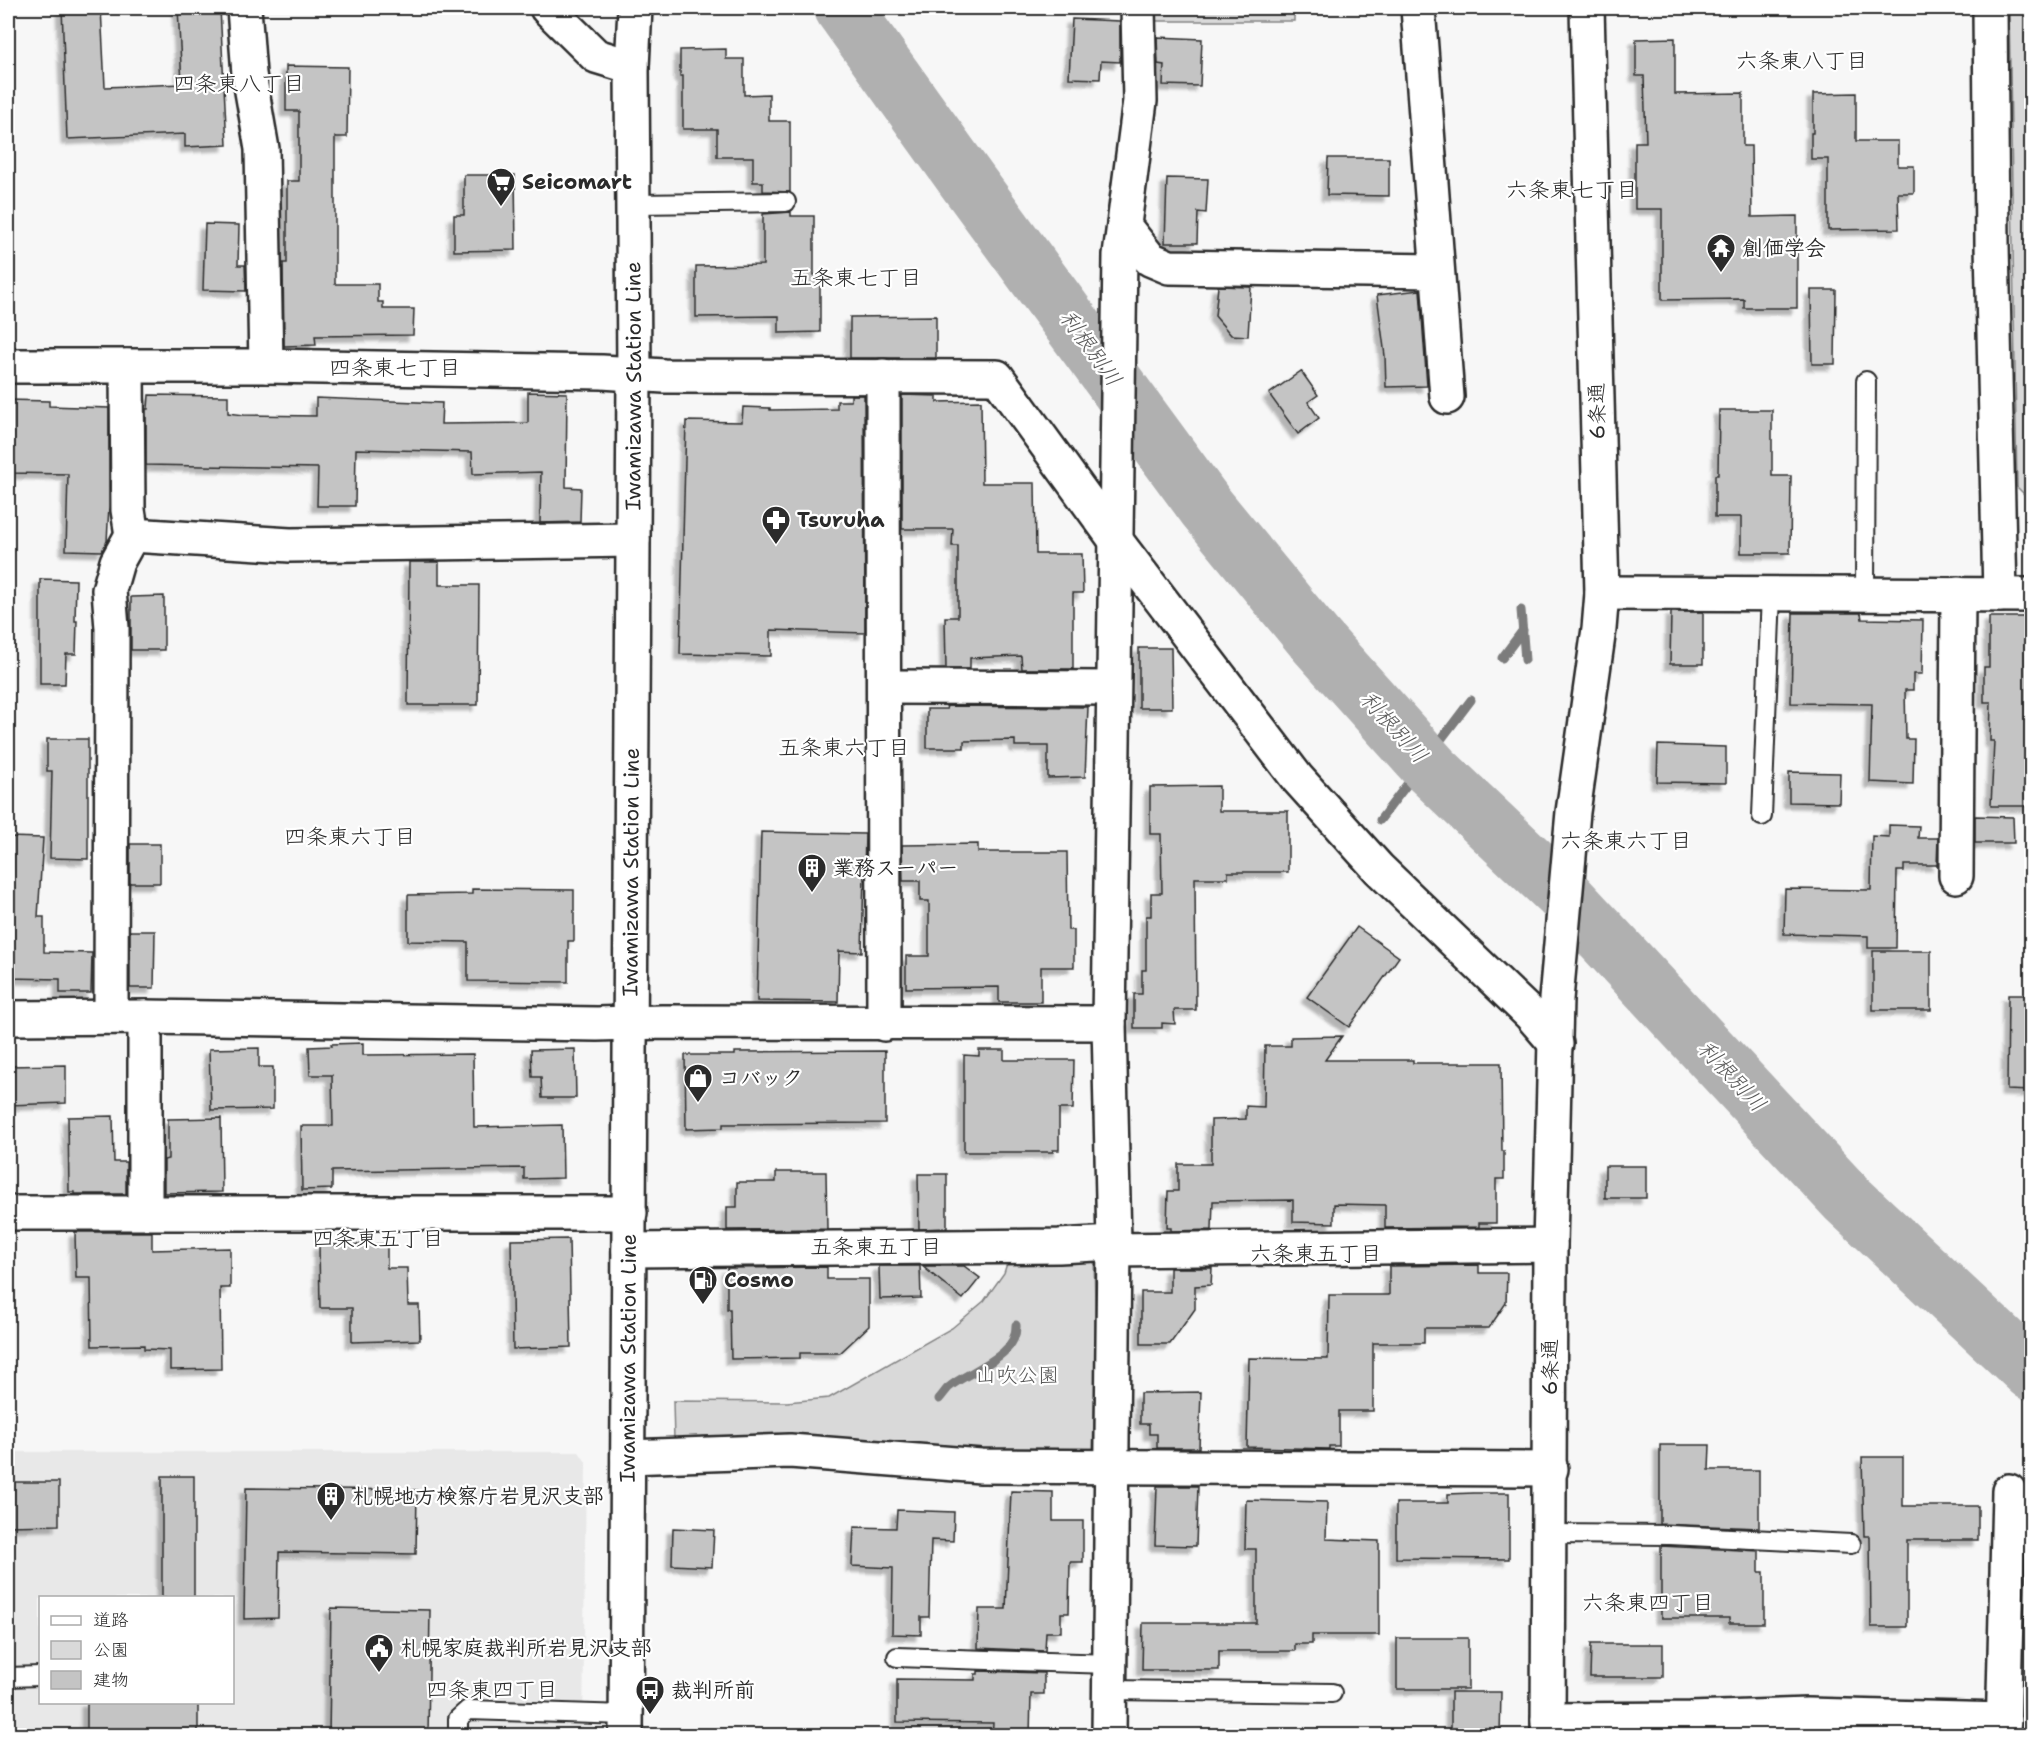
<svg xmlns="http://www.w3.org/2000/svg" width="2039" height="1743" viewBox="0 0 2039 1743" font-family="'Shantell Sans','Klee One',sans-serif">
  <style>
    .built { fill: #e8e8e8; fill-rule: evenodd }
    .green { fill: #d9d9d9; stroke: #828282; stroke-width: 1.5 }
    .lines { fill: none; stroke-linecap: round; stroke-linejoin: round }
    .stream { stroke: #7b7b7b; stroke-width: 9 }
    .river { stroke: #b0b0b0; stroke-width: 58 }
    .building { fill: #c4c4c4; stroke: #2b2b2b; stroke-width: 1.5; filter: url(#shadow) }
    .service-casing { stroke: #2b2b2b; stroke-width: 22 }
    .minor-casing { stroke: #2b2b2b; stroke-width: 38 }
    .tertiary-casing { stroke: #2b2b2b; stroke-width: 38 }
    .secondary-casing { stroke: #2b2b2b; stroke-width: 38 }
    .service { stroke: #fff; stroke-width: 18 }
    .minor { stroke: #fff; stroke-width: 33 }
    .tertiary { stroke: #fff; stroke-width: 33 }
    .secondary { stroke: #fff; stroke-width: 33 }
    .labels { text-anchor: middle; dominant-baseline: central; stroke-width: 4.5; stroke-linejoin: round; paint-order: stroke }
    .poi-label { font-size: 21px; font-weight: bold; fill: #2b2b2b; stroke: #fff; text-anchor: start }
    .street-label { font-size: 21px; fill: #2b2b2b; stroke: #fff }
    .park-label { font-size: 21px; fill: #565656; stroke: #fff }
    .neighbourhood-label { font-size: 22px; fill: #2b2b2b; stroke: #fff }
    .water-label { font-size: 22px; font-style: italic; fill: #5a5a5a; stroke: #fff }
  </style>
  <defs>
    <filter id="shadow"><feDropShadow dx="-5.5" dy="5.5" stdDeviation="1.5" flood-color="#0004"/></filter>
  </defs>
  <rect width="100%" height="100%" fill="#f7f7f7"/>
  <filter id="ink" filterUnits="userSpaceOnUse"><feTurbulence type="fractalNoise" baseFrequency=".0167" numOctaves="2"/><feDisplacementMap in="SourceGraphic" scale="12" xChannelSelector="R" yChannelSelector="G"/><feConvolveMatrix kernelMatrix="1 2 1 2 8 2 1 2 1" color-interpolation-filters="sRGB"/></filter>
  <g filter="url(#ink)">
    <!-- built -->
    <path class="built" d="M8,1452H579L586,1462L583,1735H8ZM40,1598H232V1702H40Z"/>
    <!-- green -->
    <g class="green">
      <rect x="1156" y="8" width="138" height="13"/>
      <polygon points="2009,8 2032,8 2031,501 2017,487"/>
      <polygon points="1094,1255 1096,1353 1093,1451 991,1453 674,1441 673,1401 787,1402 829,1398 952,1328 984,1301 1004,1273 1009,1257"/>
    </g>
    <g class="lines">
      <!-- stream -->
      <g class="stream">
        <polyline points="1521,610 1525,660"/>
        <polyline points="1502,658 1523,630"/>
        <polyline points="1380,820 1471,700"/>
        <path d="M939,1399C942,1396 945,1391 948,1388C968,1370 1018,1358 1016,1325"/>
      </g>
      <!-- river -->
      <polyline class="river" points="843,8 967,181 1206,507 1317,642 1432,770 1562,893 1846,1198 2032,1372"/>
    </g>
    <!-- building -->
    <g class="building">
      <polygon points="62,8 101,8 105,87 182,84 178,8 220,8 227,145 185,147 185,134 67,139"/>
      <polygon points="1072,19 1120,21 1120,62 1101,61 1100,79 1069,78"/>
      <polygon points="1157,37 1202,39 1200,86 1163,85 1164,65 1158,64"/>
      <polygon points="1675,38 1675,94 1743,93 1743,146 1751,146 1752,217 1797,216 1797,308 1744,308 1744,299 1662,300 1662,209 1635,209 1635,142 1646,142 1644,76 1636,76 1636,39"/>
      <polygon points="726,49 726,59 744,59 744,95 769,94 769,121 790,121 790,192 763,191 763,182 753,182 753,157 717,157 717,129 683,129 683,76 680,76 680,50"/>
      <polygon points="286,66 348,67 347,137 335,137 335,284 378,284 378,302 383,302 383,309 414,309 413,335 315,336 316,345 284,346 283,263 287,263 287,181 299,181 299,111 286,111"/>
      <polygon points="1856,93 1856,141 1898,141 1898,166 1914,166 1914,193 1898,193 1899,229 1828,230 1828,159 1811,159 1811,133 1813,133 1813,94"/>
      <polygon points="1328,158 1389,158 1389,196 1327,195"/>
      <polygon points="464,175 515,175 516,250 454,251 454,215 464,215"/>
      <polygon points="1167,178 1208,179 1206,213 1198,212 1197,243 1165,243"/>
      <polygon points="791,212 791,216 814,216 814,275 820,275 820,332 779,333 779,316 696,317 696,266 763,265 763,214"/>
      <polygon points="205,224 239,225 238,265 245,265 246,291 203,290"/>
      <polygon points="1218,286 1251,287 1248,336 1231,335 1215,316"/>
      <polygon points="1420,290 1427,386 1386,387 1385,356 1377,295"/>
      <polygon points="1811,290 1836,290 1835,364 1812,364"/>
      <polygon points="936,316 936,358 850,358 850,317"/>
      <polygon points="1301,371 1318,395 1308,402 1319,418 1298,434 1269,394"/>
      <polygon points="528,392 567,393 566,487 581,488 580,522 540,523 541,472 473,474 472,452 356,449 355,506 317,506 318,468 146,465 146,409 148,409 149,395 228,396 228,413 244,415 316,416 316,398 442,403 441,424 528,423"/>
      <polygon points="851,395 864,395 865,633 771,630 771,656 680,654 686,421 742,422 743,407 770,408 770,410 837,409 837,401 851,401"/>
      <polygon points="902,395 937,396 937,402 981,401 982,483 1035,483 1036,554 1082,554 1083,593 1073,593 1073,669 1022,669 1021,656 970,658 970,669 946,669 945,617 958,617 958,546 952,546 953,529 902,529"/>
      <polygon points="8,400 49,401 49,406 109,408 109,506 107,541 102,551 66,550 68,474 8,473"/>
      <polygon points="1719,410 1772,410 1772,476 1791,476 1790,553 1741,553 1741,517 1715,517 1715,475 1718,475"/>
      <polygon points="409,562 439,562 439,585 479,585 478,705 408,705"/>
      <polygon points="40,579 76,580 75,621 77,621 76,654 66,654 65,684 40,684"/>
      <polygon points="164,596 164,650 131,650 131,597"/>
      <polygon points="1671,612 1703,612 1703,664 1670,664"/>
      <polygon points="1793,613 1861,613 1862,619 1923,620 1922,674 1913,674 1913,690 1905,690 1906,739 1914,739 1913,784 1870,782 1872,704 1791,703"/>
      <polygon points="1989,617 2027,617 2027,623 2031,623 2031,806 1991,806 1994,741 1990,741 1991,702 1984,702 1984,667 1989,667"/>
      <polygon points="1139,648 1171,648 1172,708 1139,708"/>
      <polygon points="946,706 1088,707 1085,777 1048,778 1048,746 1015,746 1015,740 964,741 964,748 927,748 927,709 947,709"/>
      <polygon points="47,739 88,739 88,859 50,858 52,771 47,771"/>
      <polygon points="1658,745 1726,747 1726,783 1657,782"/>
      <polygon points="1789,772 1840,773 1839,803 1789,802"/>
      <polygon points="1219,786 1219,811 1288,811 1288,872 1228,872 1228,878 1195,878 1196,1010 1174,1010 1175,1024 1162,1023 1162,1028 1134,1028 1134,994 1142,994 1142,970 1146,970 1146,916 1151,916 1151,893 1162,893 1161,834 1150,834 1150,787"/>
      <polygon points="1975,816 2013,817 2014,843 1975,843"/>
      <polygon points="1889,825 1919,826 1918,838 1938,838 1937,865 1904,865 1904,871 1897,871 1896,948 1868,948 1868,936 1784,934 1785,889 1871,890 1872,836 1889,837"/>
      <polygon points="761,832 865,834 862,952 839,951 838,1002 757,1001"/>
      <polygon points="8,837 43,838 38,917 44,917 44,952 92,953 91,993 60,993 60,979 8,978"/>
      <rect x="130" y="844" width="30" height="39"/>
      <polygon points="978,844 978,852 1067,852 1068,930 1074,930 1074,967 1041,967 1041,1002 999,1002 999,987 906,988 906,956 929,956 929,901 920,901 920,881 903,881 902,845"/>
      <polygon points="472,889 574,890 574,941 568,941 568,982 468,981 468,942 408,941 408,895 472,894"/>
      <polygon points="1357,927 1399,957 1349,1027 1307,997"/>
      <polygon points="130,931 155,931 154,988 130,988"/>
      <rect x="1873" y="951" width="58" height="59"/>
      <polygon points="2008,995 2031,995 2031,1091 2007,1090"/>
      <polygon points="1342,1036 1325,1060 1413,1060 1413,1063 1501,1063 1502,1151 1504,1151 1504,1179 1496,1179 1496,1223 1479,1223 1479,1227 1385,1228 1385,1205 1334,1204 1334,1223 1293,1222 1293,1200 1213,1201 1212,1230 1171,1231 1171,1228 1167,1228 1168,1191 1178,1191 1178,1164 1211,1164 1211,1120 1246,1119 1246,1106 1264,1107 1265,1046 1291,1046 1291,1037"/>
      <polygon points="363,1043 363,1055 473,1054 474,1127 562,1125 563,1178 524,1179 524,1168 332,1171 332,1189 302,1190 301,1126 333,1126 332,1075 310,1075 309,1047 332,1046 331,1044"/>
      <polygon points="259,1048 259,1067 273,1067 273,1109 211,1110 209,1049"/>
      <polygon points="575,1049 576,1098 542,1098 541,1077 532,1077 531,1050"/>
      <polygon points="979,1050 1004,1050 1004,1060 1074,1060 1073,1109 1059,1109 1059,1150 1053,1150 1053,1152 964,1152 964,1055 979,1056"/>
      <polygon points="885,1051 885,1123 723,1124 723,1128 686,1129 685,1055 735,1055 735,1052"/>
      <polygon points="66,1065 66,1103 8,1105 8,1066"/>
      <polygon points="113,1116 114,1162 126,1162 126,1194 74,1194 74,1192 69,1192 68,1117"/>
      <polygon points="221,1118 222,1192 164,1193 164,1160 168,1159 168,1119"/>
      <rect x="1605" y="1166" width="41" height="32"/>
      <polygon points="776,1172 826,1172 827,1229 727,1230 727,1207 737,1207 737,1182 776,1182"/>
      <polygon points="918,1174 947,1174 947,1228 919,1229"/>
      <polygon points="75,1232 152,1232 152,1250 230,1248 230,1288 220,1288 221,1369 170,1370 170,1350 144,1349 144,1345 92,1346 91,1278 76,1278"/>
      <polygon points="569,1239 571,1347 513,1349 511,1240"/>
      <polygon points="387,1244 387,1268 407,1268 408,1305 419,1305 420,1340 352,1342 352,1308 320,1308 319,1245"/>
      <polygon points="1479,1265 1479,1273 1507,1273 1506,1303 1489,1328 1424,1328 1424,1343 1373,1343 1373,1411 1339,1411 1339,1446 1329,1446 1329,1449 1247,1447 1249,1358 1328,1359 1329,1295 1389,1295 1389,1266"/>
      <polygon points="879,1266 920,1266 921,1298 880,1299"/>
      <polygon points="922,1266 964,1266 980,1278 963,1299"/>
      <polygon points="827,1267 827,1279 869,1279 869,1326 840,1353 800,1353 800,1358 731,1359 730,1309 727,1309 727,1268"/>
      <polygon points="1170,1268 1212,1268 1211,1285 1195,1286 1195,1309 1170,1344 1141,1344 1141,1292 1170,1292"/>
      <polygon points="1201,1392 1199,1448 1157,1448 1157,1434 1149,1434 1149,1424 1140,1424 1140,1393"/>
      <polygon points="1660,1445 1710,1445 1709,1470 1759,1470 1759,1528 1660,1524"/>
      <polygon points="1862,1457 1903,1457 1903,1506 1978,1506 1978,1540 1907,1540 1907,1627 1871,1627 1870,1536 1864,1536"/>
      <rect x="162" y="1476" width="32" height="122"/>
      <polygon points="8,1482 59,1482 59,1525 8,1526"/>
      <polygon points="1157,1486 1198,1486 1196,1546 1155,1545"/>
      <polygon points="246,1488 417,1490 416,1554 279,1552 278,1618 244,1619"/>
      <polygon points="1011,1491 1053,1492 1053,1521 1083,1521 1083,1562 1070,1562 1069,1613 1061,1613 1061,1632 1046,1632 1045,1651 978,1648 979,1609 1006,1609"/>
      <polygon points="1474,1493 1509,1493 1509,1559 1396,1558 1396,1503 1448,1503 1448,1494"/>
      <polygon points="1246,1500 1327,1502 1326,1539 1379,1541 1379,1635 1312,1635 1312,1644 1295,1644 1295,1651 1219,1651 1219,1670 1142,1670 1143,1623 1256,1623 1256,1549 1245,1549"/>
      <polygon points="897,1510 954,1512 953,1541 931,1540 929,1617 921,1617 921,1635 892,1634 893,1568 852,1566 854,1527 896,1528"/>
      <polygon points="673,1528 714,1530 712,1567 672,1565"/>
      <polygon points="1661,1546 1759,1551 1759,1572 1764,1572 1764,1623 1729,1623 1729,1618 1661,1618"/>
      <polygon points="331,1608 430,1610 428,1736 329,1736"/>
      <rect x="1397" y="1638" width="71" height="51"/>
      <polygon points="1591,1644 1663,1644 1663,1677 1590,1677"/>
      <polygon points="978,1671 1044,1673 1044,1694 1031,1694 1030,1736 992,1736 993,1723 897,1722 897,1679 975,1680 975,1674 978,1674"/>
      <polygon points="1451,1692 1501,1692 1500,1736 1451,1736"/>
      <rect x="87" y="1702" width="111" height="34"/>
    </g>
    <g class="lines">
      <!-- service casing -->
      <g class="service-casing">
        <g id="service">
          <polyline points="635,204 786,202"/>
          <polyline points="1865,594 1866,381"/>
          <polyline points="1762,816 1771,594"/>
          <polyline points="1550,1534 1670,1535 1851,1544"/>
          <polyline points="897,1657 1110,1664"/>
          <polyline points="8,1677 40,1676"/>
          <polyline points="1110,1690 1332,1693"/>
          <polyline points="458,1736 458,1719 468,1710 626,1715"/>
        </g>
      </g>
      <!-- minor casing -->
      <g class="minor-casing">
        <g id="minor">
          <polyline points="244,8 249,74 262,149 266,366"/>
          <polyline points="1418,8 1447,397"/>
          <polyline points="1990,8 1992,245 2000,595"/>
          <polyline points="1124,226 1150,259 1169,267 1437,271"/>
          <polyline points="8,366 266,366 602,372 664,376 997,377 1117,542 1297,778 1379,869 1530,1014 1556,1044"/>
          <polyline points="127,366 128,510 132,535 290,545 633,540"/>
          <polyline points="883,376 884,1024"/>
          <polyline points="1602,593 2032,595"/>
          <polyline points="884,687 1113,688"/>
          <polyline points="1956,876 1958,594"/>
          <polyline points="111,1017 112,628 109,590 117,562 132,535"/>
          <polyline points="145,1017 145,1212"/>
          <polyline points="8,1018 145,1017 597,1024 662,1022 1109,1023 1114,1243 1109,1736"/>
          <polyline points="1109,1023 1120,255 1140,101 1138,8"/>
          <polyline points="8,1213 630,1213"/>
          <polyline points="629,1250 1059,1246 1114,1243"/>
          <polyline points="1114,1250 1550,1245"/>
          <polyline points="628,1457 790,1451 981,1466 1551,1469"/>
          <polyline points="1548,1720 1690,1719 1807,1715 2004,1720"/>
          <polyline points="2003,1736 2009,1491"/>
        </g>
      </g>
      <!-- tertiary casing -->
      <g class="tertiary-casing">
        <g id="tertiary">
          <polyline points="547,8 596,56 632,67"/>
          <polyline points="1548,1736 1550,1245 1556,999 1573,812 1599,629 1602,593 1587,8"/>
        </g>
      </g>
      <!-- secondary casing -->
      <g class="secondary-casing">
        <g id="secondary">
          <path id="s1" d="M626,1736L634,373L632,67L635,8"/>
        </g>
      </g>
      <!-- service -->
      <use href="#service" class="service"/>
      <!-- minor -->
      <use href="#minor" class="minor"/>
      <!-- tertiary -->
      <use href="#tertiary" class="tertiary"/>
      <!-- secondary -->
      <use href="#secondary" class="secondary"/>
    </g>
  </g>
  <!-- icons -->
  <defs>
    <g id="supermarket-pin" transform="scale(1.5)"><path d="M0 17L-7.5 6A9.5 9.5 0 1 1 7.5 6Z" fill="#2b2b2b" stroke="#fff"/><path d="M-6-5.5h2.5l.6 2H6L4.5 2H-2.5L-4.4-4H-6ZM-1.5 3.2a1.3 1.3 0 1 0 .1 0ZM3 3.2a1.3 1.3 0 1 0 .1 0Z" fill="#fff"/></g>
    <g id="temple-pin" transform="scale(1.5)"><path d="M0 17L-7.5 6A9.5 9.5 0 1 1 7.5 6Z" fill="#2b2b2b" stroke="#fff"/><path d="M0-6L5-2H3V0L6.5 2.5H4V6H1.5V3h-3V6H-4V2.5H-6.5L-3 0V-2H-5Z" fill="#fff"/></g>
    <g id="pharmacy-pin" transform="scale(1.5)"><path d="M0 17L-7.5 6A9.5 9.5 0 1 1 7.5 6Z" fill="#2b2b2b" stroke="#fff"/><path d="M-2-6h4v4h4v4h-4v4h-4v-4h-4v-4h4Z" fill="#fff"/></g>
    <g id="building-pin" transform="scale(1.5)"><path d="M0 17L-7.5 6A9.5 9.5 0 1 1 7.5 6Z" fill="#2b2b2b" stroke="#fff"/><path d="M-4-6H4V6H1V3H-1V6H-4ZM-2.5-4.3h1.7v1.8h-1.7ZM.8-4.3h1.7v1.8H.8ZM-2.5-1h1.7V.8h-1.7ZM.8-1h1.7V.8H.8Z" fill="#fff"/></g>
    <g id="shop-pin" transform="scale(1.5)"><path d="M0 17L-7.5 6A9.5 9.5 0 1 1 7.5 6Z" fill="#2b2b2b" stroke="#fff"/><path d="M-5-2.5h2.3a2.7 3.5 0 0 1 5.4 0H5L5.5 6h-11ZM-1.5-2.5h3a1.5 2.3 0 0 0-3 0Z" fill="#fff"/></g>
    <g id="fuel-pin" transform="scale(1.5)"><path d="M0 17L-7.5 6A9.5 9.5 0 1 1 7.5 6Z" fill="#2b2b2b" stroke="#fff"/><path d="M-5.5-6h7V0h2V4h1.3V-2.5L3-4.5l.8-.8L6-3V5H2.5V1h-1V6h-7ZM-4.2-4.7v3.2H.2V-4.7Z" fill="#fff"/></g>
    <g id="civic-pin" transform="scale(1.5)"><path d="M0 17L-7.5 6A9.5 9.5 0 1 1 7.5 6Z" fill="#2b2b2b" stroke="#fff"/><path d="M-.6-6.5H3V-4.5H.6V-3L4-1V1h2V6H-6V1h2V-1L-.6-3ZM-1.2 2.5V6h2.4V2.5Z" fill="#fff"/></g>
    <g id="bus-pin" transform="scale(1.5)"><path d="M0 17L-7.5 6A9.5 9.5 0 1 1 7.5 6Z" fill="#2b2b2b" stroke="#fff"/><path d="M-5-6H5V4H4V6H2V4H-2V6H-4V4H-5ZM-3.5-4V0h7V-4ZM-3.5 1.2v1.5H-2V1.2ZM2 1.2v1.5H3.5V1.2Z" fill="#fff"/></g>
  </defs>
  <g fill-rule="evenodd">
    <use href="#supermarket-pin" x="501" y="182"/>
    <use href="#temple-pin" x="1721" y="248"/>
    <use href="#pharmacy-pin" x="776" y="520"/>
    <use href="#building-pin" x="812" y="868"/>
    <use href="#shop-pin" x="698" y="1078"/>
    <use href="#fuel-pin" x="703" y="1280"/>
    <use href="#building-pin" x="331" y="1496"/>
    <use href="#civic-pin" x="379" y="1648"/>
    <use href="#bus-pin" x="650" y="1690"/>
  </g>
  <g class="labels">
    <!-- poi labels -->
    <g class="poi-label">
      <text x="522" y="182">Seicomart</text>
      <text x="1742" y="248">創価学会</text>
      <text x="797" y="520">Tsuruha</text>
      <text x="833" y="868">業務スーパー</text>
      <text x="719" y="1078">コバック</text>
      <text x="724" y="1280">Cosmo</text>
      <text x="352" y="1496">札幌地方検察庁岩見沢支部</text>
      <text x="400" y="1648">札幌家庭裁判所岩見沢支部</text>
      <text x="671" y="1690">裁判所前</text>
    </g>
    <!-- street labels -->
    <g class="street-label">
      <text stroke="none"><textPath href="#s1" startOffset="1350">Iwamizawa Station Line</textPath></text>
      <text transform="translate(1597 411) rotate(-91)">6条通</text>
      <text stroke="none"><textPath href="#s1" startOffset="864">Iwamizawa Station Line</textPath></text>
      <text stroke="none"><textPath href="#s1" startOffset="378">Iwamizawa Station Line</textPath></text>
      <text transform="translate(1550 1367) rotate(-90)">6条通</text>
    </g>
    <!-- park labels -->
    <g class="park-label">
      <text x="1017" y="1375">山吹公園</text>
    </g>
    <!-- neighbourhood labels -->
    <g class="neighbourhood-label">
      <text x="1802" y="60">六条東八丁目</text>
      <text x="239" y="83">四条東八丁目</text>
      <text x="1572" y="189">六条東七丁目</text>
      <text x="856" y="277">五条東七丁目</text>
      <text x="395" y="367">四条東七丁目</text>
      <text x="844" y="747">五条東六丁目</text>
      <text x="350" y="836">四条東六丁目</text>
      <text x="1626" y="840">六条東六丁目</text>
      <text x="378" y="1238">四条東五丁目</text>
      <text x="876" y="1246">五条東五丁目</text>
      <text x="1316" y="1253">六条東五丁目</text>
      <text x="1648" y="1602">六条東四丁目</text>
      <text x="492" y="1689">四条東四丁目</text>
    </g>
    <!-- water labels -->
    <g class="water-label">
      <text transform="translate(1091 348) rotate(54)">利根別川</text>
      <text transform="translate(1394 727) rotate(48)">利根別川</text>
      <text transform="translate(1732 1076) rotate(47)">利根別川</text>
    </g>
  </g>
  <!-- margin -->
  <rect width="2039" height="1743" fill="none" stroke="#fff" stroke-width="30"/>
  <rect x="15" y="15" width="2009" height="1713" fill="none" stroke="#2b2b2b" stroke-width="2" filter="url(#ink)"/>
  <!-- legend -->
  <rect x="39" y="1596" width="195" height="108" fill="#ffffff" stroke="#aaaaaa" stroke-width="1.5"/>
  <rect x="51" y="1616" width="30" height="9" fill="#ffffff" stroke="#aaaaaa" stroke-width="1.5"/>
  <text x="93" y="1626" font-size="18" fill="#2b2b2b">道路</text>
  <rect x="51" y="1641" width="30" height="18" fill="#d9d9d9" stroke="#aaaaaa" stroke-width="1.5"/>
  <text x="93" y="1656" font-size="18" fill="#2b2b2b">公園</text>
  <rect x="51" y="1671" width="30" height="18" fill="#c4c4c4" stroke="#aaaaaa" stroke-width="1.5"/>
  <text x="93" y="1686" font-size="18" fill="#2b2b2b">建物</text>
</svg>
